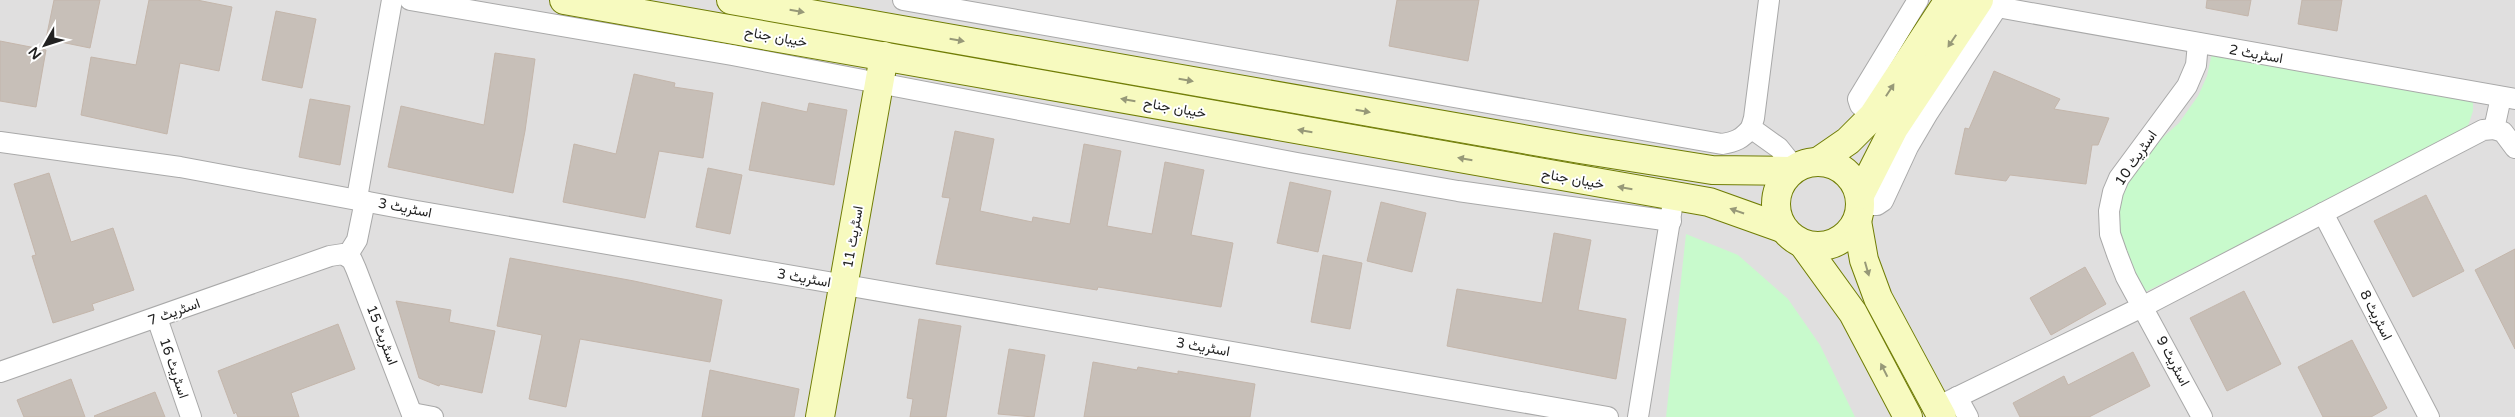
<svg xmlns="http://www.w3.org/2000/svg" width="2515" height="417" viewBox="0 0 2515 417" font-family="'Varela Round',Vazirmatn,sans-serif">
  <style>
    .residential { fill: #e0dfdf }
    .park { fill: #c8facc }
    .building { fill: #c7bfb8; stroke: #c4b6ab }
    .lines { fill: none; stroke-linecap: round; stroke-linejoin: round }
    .street-casing { stroke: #a9a9a9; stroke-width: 22 }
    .secondary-casing { stroke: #707d05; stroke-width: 30 }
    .street { stroke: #fff; stroke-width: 20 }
    .secondary { stroke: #f7fabf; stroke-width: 28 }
    .oneway { fill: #979978 }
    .labels { text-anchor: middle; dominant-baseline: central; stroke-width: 4; stroke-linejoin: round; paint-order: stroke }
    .street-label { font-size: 14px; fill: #222; stroke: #fff }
  </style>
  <rect width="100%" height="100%" fill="#f2efe9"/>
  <!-- residential -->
  <rect class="residential" x="0" y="0" width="2515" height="417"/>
  <!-- park -->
  <g class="park">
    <polygon points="2212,53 2473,101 2473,111 2466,132 2145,292 2132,273 2123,244 2118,216 2123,185 2152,147 2179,123 2198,96 2207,76"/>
    <polygon points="1686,234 1738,255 1788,299 1820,345 1855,417 1666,417"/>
  </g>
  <!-- building -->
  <g class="building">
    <polygon points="54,0 100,0 90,48 46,39"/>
    <polygon points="149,0 197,0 232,7 219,71 180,63 167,134 81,115 91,57 136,65"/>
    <polygon points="1397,0 1479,0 1468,61 1389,46"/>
    <polygon points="2207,0 2251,0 2248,16 2206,8"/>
    <polygon points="2302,0 2342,0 2337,31 2298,24"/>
    <polygon points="276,11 316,19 302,88 262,80"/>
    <polygon points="0,41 46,50 36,107 0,101"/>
    <polygon points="495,53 535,59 525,131 513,193 388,167 401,106 484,125"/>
    <polygon points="1994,71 2060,99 2054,109 2109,118 2098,145 2092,145 2086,184 2010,175 2006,181 1955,174 1965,128 1969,129"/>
    <polygon points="634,74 675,83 674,87 713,93 703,158 659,151 645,218 563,202 574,144 616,154"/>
    <polygon points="310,99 350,106 340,165 299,157"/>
    <polygon points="762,102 807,112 809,103 847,110 834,185 749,170"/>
    <polygon points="955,131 994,139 980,211 1032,222 1033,217 1070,224 1084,144 1121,151 1107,226 1152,234 1165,162 1204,170 1191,235 1233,243 1221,307 1098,287 1097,290 936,264 950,198 942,197"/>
    <polygon points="708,168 742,175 730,234 696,227"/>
    <polygon points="49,173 71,242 113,228 134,290 92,304 94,310 53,323 32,256 36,255 14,184"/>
    <polygon points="1290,182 1331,191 1318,252 1277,243"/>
    <polygon points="2426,195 2464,271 2413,297 2374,221"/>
    <polygon points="1381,202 1426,213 1412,272 1367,261"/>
    <polygon points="1554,233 1591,240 1578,310 1626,319 1616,379 1447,346 1457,289 1542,303"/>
    <polygon points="2515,249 2515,349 2475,270"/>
    <polygon points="1323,255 1362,263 1350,329 1311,322"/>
    <polygon points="510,258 634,281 722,300 710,362 580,339 566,407 529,399 542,335 497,326"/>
    <polygon points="2085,267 2106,304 2051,335 2030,298"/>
    <polygon points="2244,291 2281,364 2227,391 2190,318"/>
    <polygon points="396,301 451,310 449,322 495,331 482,393 440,384 439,386 419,378"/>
    <polygon points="919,319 961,326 946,417 910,417 913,399 907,398"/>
    <polygon points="338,324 355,369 291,393 299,417 238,417 236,412 234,414 218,371"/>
    <polygon points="2352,340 2387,408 2371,417 2323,417 2298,367"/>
    <polygon points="1009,349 1045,355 1034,417 998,414"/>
    <polygon points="2133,352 2150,386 2089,417 2020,417 2013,403 2064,376 2068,385"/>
    <polygon points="1093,362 1137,370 1138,367 1178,374 1178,371 1255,384 1250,417 1084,417"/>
    <polygon points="710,370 799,389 794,417 702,417"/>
    <polygon points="71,379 85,417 24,417 17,400"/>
    <polygon points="155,392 165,417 95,417 94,416"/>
  </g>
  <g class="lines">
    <!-- street casing -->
    <g class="street-casing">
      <g id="street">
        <polyline points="410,0 732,55 1297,163 1458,191 1671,221"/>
        <path d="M903,0L1722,144C1735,142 1742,139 1751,128"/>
        <polyline points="1769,0 1754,118 1751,128 1779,148 1795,168"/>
        <polyline points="1997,7 2515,99"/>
        <polyline points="2198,43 2196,65 2187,86 2119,178 2113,192 2109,211 2110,234 2117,254 2126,277 2202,417"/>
        <polyline points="2501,97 2494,129 2503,132 2515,148"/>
        <polyline points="1873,116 1860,105 1858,99 1918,0"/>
        <polyline points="0,142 180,167 411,210 1608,417"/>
        <polyline points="357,198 392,0"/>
        <polyline points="1860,205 1877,205 1883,201 1908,147 1928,113 2002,0"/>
        <polyline points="2323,213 2429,417"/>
        <polyline points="347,256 357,240 365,201"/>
        <polyline points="157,318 191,417"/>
        <polyline points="0,372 330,256 343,254 352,260 356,269 413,417"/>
        <polyline points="1957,397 1968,417"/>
        <polyline points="1937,407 2144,306 2483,130 2494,129"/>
        <polyline points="412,413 433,417"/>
        <polyline points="1638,417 1672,208"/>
      </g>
    </g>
    <!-- secondary casing -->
    <g class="secondary-casing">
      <g id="secondary">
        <polyline points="564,0 1709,202 1782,228"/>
        <polyline points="731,0 1580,149 1712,170 1790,171"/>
        <polyline points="1819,161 1848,141 1873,116 1949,0"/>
        <circle cx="1818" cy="204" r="42"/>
        <polyline points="1860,195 1894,128 1979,0"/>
        <polyline points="1857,221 1864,260 1878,298 1942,417"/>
        <polyline points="1803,244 1853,313 1908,417"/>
        <polyline points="820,417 884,56"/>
      </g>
    </g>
    <!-- street -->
    <use href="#street" class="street"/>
    <!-- secondary -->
    <use href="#secondary" class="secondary"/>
  </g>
  <!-- one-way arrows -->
  <defs><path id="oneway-solid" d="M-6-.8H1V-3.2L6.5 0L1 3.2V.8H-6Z" transform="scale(1.25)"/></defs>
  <g class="oneway">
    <use href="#oneway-solid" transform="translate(797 11) rotate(10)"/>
    <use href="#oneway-solid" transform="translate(957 40) rotate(10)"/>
    <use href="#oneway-solid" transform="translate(1952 41) rotate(124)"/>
    <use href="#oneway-solid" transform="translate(1186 80) rotate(10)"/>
    <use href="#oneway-solid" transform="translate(1890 90) rotate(-57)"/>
    <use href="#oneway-solid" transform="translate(1128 100) rotate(-170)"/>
    <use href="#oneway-solid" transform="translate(1363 111) rotate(10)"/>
    <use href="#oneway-solid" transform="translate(1305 131) rotate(-170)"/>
    <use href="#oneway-solid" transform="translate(1465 159) rotate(-170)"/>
    <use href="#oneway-solid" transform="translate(1625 188) rotate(-170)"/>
    <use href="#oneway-solid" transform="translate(1737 211) rotate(-161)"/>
    <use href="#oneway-solid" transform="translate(1867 269) rotate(74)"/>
    <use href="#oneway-solid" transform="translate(1884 370) rotate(-117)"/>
  </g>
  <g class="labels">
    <!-- street labels -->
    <g class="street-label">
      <text transform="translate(776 37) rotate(10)">خیبان جناح</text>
      <text transform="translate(2256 54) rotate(10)">اسٹریٹ 2</text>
      <text transform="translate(1175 108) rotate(10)">خیبان جناح</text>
      <text transform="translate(2136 158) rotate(-56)">اسٹریٹ 10</text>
      <text transform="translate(1573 179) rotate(10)">خیبان جناح</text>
      <text transform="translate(405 208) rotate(11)">اسٹریٹ 3</text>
      <text transform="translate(853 237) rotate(-80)">اسٹریٹ 11</text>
      <text transform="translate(804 278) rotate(10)">اسٹریٹ 3</text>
      <text transform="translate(174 312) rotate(-20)">اسٹریٹ 7</text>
      <text transform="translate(2376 315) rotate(63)">اسٹریٹ 8</text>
      <text transform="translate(382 335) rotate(69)">اسٹریٹ 15</text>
      <text transform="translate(1203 347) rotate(10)">اسٹریٹ 3</text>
      <text transform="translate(2173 361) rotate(62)">اسٹریٹ 9</text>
      <text transform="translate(174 368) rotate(71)">اسٹریٹ 16</text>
    </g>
  </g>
  <!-- north arrow -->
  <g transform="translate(45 45) rotate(231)" stroke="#ffffff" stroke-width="4" paint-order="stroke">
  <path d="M0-4L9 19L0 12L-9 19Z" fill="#222222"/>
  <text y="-8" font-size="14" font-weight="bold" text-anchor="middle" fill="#222222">N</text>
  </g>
</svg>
